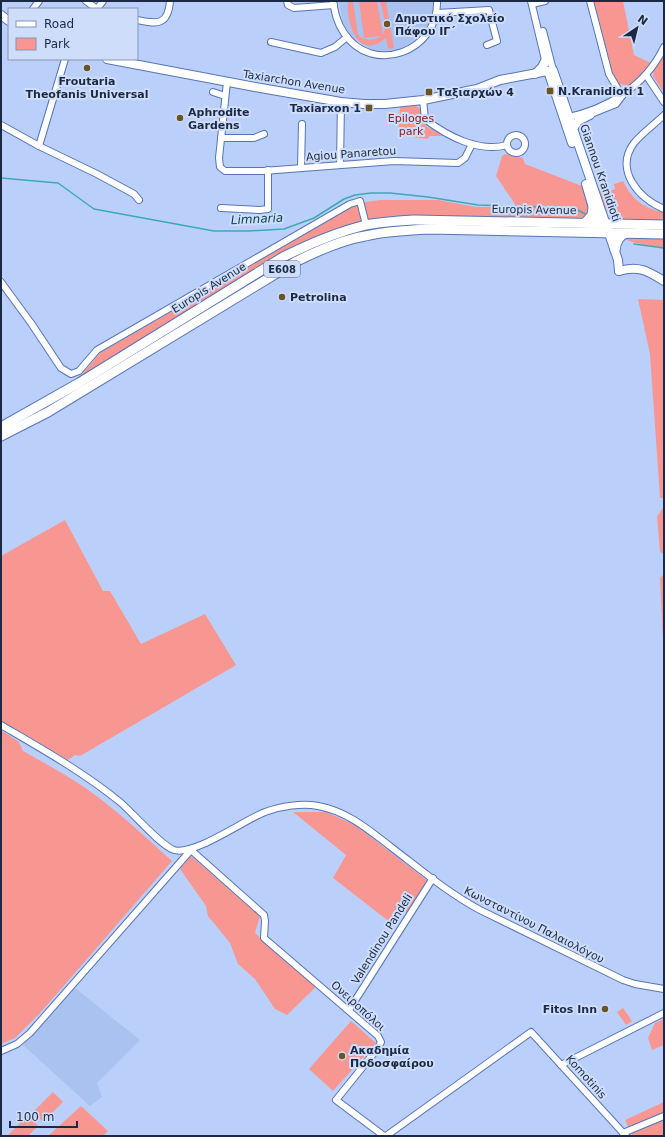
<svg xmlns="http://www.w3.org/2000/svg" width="665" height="1137" viewBox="0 0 665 1137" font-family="'DejaVu Sans',sans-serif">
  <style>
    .built { fill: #aac2f0 }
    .green { fill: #f89791 }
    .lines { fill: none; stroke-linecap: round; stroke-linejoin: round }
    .stream { stroke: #3caab4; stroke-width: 1.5 }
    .minor-casing { stroke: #5675b7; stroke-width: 8 }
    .major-casing { stroke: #5675b7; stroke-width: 10 }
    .highway-casing { stroke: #5675b7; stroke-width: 11 }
    .minor { stroke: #fff; stroke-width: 6 }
    .major { stroke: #fff; stroke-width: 8 }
    .highway { stroke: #fff; stroke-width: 9 }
    .poi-dot { fill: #6b5424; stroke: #ceddfa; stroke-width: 1.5 }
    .labels { text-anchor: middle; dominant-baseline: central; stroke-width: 4; stroke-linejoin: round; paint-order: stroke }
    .shield { fill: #ceddfa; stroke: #515f7b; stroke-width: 1 }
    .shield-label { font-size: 10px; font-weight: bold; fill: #1c2944 }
    .poi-label { font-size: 11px; font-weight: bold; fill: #1c2944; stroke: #ceddfa; text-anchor: start }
    .street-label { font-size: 11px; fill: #1c2944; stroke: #ceddfa }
    .park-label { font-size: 11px; fill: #921b23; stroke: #ceddfa }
    .water-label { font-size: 12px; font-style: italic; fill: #04484e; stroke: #ceddfa }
  </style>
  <rect width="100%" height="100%" fill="#bad0fb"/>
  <!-- built -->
  <g class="built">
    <polygon points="339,1 434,1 435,12 427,31 416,42 399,51 376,51 368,48 351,36 343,23"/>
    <polygon points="75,988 140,1040 97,1083 102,1097 90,1106 23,1045"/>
  </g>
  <!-- green -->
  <g class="green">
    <path d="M348,1H353L358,35C364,41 374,41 381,36L364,38L359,1H377L383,35C388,26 382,11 380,1H386L394,48L388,49L386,38C358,62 346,23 348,1Z"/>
    <polygon points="594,1 623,1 634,55 651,63 630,86 619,84 612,73"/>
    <polygon points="664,55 664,93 653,76 654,69"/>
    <polygon points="415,105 420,109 426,126 443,136 430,136 427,139 398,135 400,106"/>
    <polygon points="505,154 523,158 525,164 582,186 591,214 585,220 379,220 297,249 78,379 100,353 322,224 352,204 380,200 438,200 476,207 517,207 496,176 502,156"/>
    <path d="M623,181C633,201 643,207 664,213V249L632,242L625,239L619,221C605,213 604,204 599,189L608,186L609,191L615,189L614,184Z"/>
    <polygon points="638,299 664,300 664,498 660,498 650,354"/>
    <polygon points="664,506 664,554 660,552 657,517"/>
    <polygon points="65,520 103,591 110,591 141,644 205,614 236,665 231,668 80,756 75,755 68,760 1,721 1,556"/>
    <polygon points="664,574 664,660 660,578"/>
    <path d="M1,730L19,742L23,751C44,763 65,774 84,787C116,809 143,835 172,861L41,1012L15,1038L1,1044Z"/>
    <polygon points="293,812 326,812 355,825 428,881 407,913 400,909 391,923 333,878 346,855"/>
    <polygon points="191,856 260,916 255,933 316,987 287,1015 275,1009 255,979 238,964 230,943 208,916 206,906 180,869"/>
    <polygon points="623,1008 632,1021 626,1025 617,1012"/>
    <polygon points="664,1019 664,1045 652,1050 648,1038 655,1023"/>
    <polygon points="351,1021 376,1043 333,1091 309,1069"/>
    <polygon points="53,1092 63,1102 43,1122 33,1112"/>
    <polygon points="664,1102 664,1136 632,1135 625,1120"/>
    <polygon points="81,1106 108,1131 103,1136 48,1136"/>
    <polygon points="28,1115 38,1126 28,1136 9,1136 8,1135"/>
  </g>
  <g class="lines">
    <!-- stream -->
    <g class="stream">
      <polyline points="1,178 58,183 94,209 214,231 248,231 284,229 314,218 344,199 355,195 371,193 390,193 428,197 478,205 574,208 587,215"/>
      <polyline points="634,244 664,248"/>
    </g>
    <!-- minor casing -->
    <g class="minor-casing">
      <g id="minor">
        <polyline points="86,1 97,9"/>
        <polyline points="287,1 288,5 294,8 334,5"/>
        <path d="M333,1C335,13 337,23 344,33C372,76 439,52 437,1"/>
        <polyline points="531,1 546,64"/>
        <polyline points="590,1 609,74 622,96"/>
        <polyline points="532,4 545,1"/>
        <polyline points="33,9 39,1"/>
        <polyline points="97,9 103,1"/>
        <polyline points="437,13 489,10 497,41 487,45"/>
        <path d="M137,20C157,24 168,26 170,1"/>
        <polyline points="543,31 553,70"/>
        <polyline points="271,42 321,53 335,47 347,37"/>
        <polyline points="646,75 664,102"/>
        <polyline points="227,82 219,158 220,167 225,171 263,171 394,161 458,163 465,158 472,144"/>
        <polyline points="213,92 225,96"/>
        <path d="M423,100L425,119C447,136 479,153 507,145"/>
        <path d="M664,115C655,124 642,133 634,143C614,170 639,199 664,209"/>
        <polyline points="586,116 616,104 622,96"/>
        <path d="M565,118C607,109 645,87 664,47"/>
        <polyline points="1,125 39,146 97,174 134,194 139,200"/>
        <circle cx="516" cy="144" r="9"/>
        <polyline points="221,138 254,138 264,134"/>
        <polyline points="39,146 65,59"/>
        <polyline points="340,165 341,102"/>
        <polyline points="301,168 302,124"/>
        <polyline points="221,208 260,210 268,209 268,170"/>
        <polyline points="1,282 31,323 61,368 71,374 79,371 97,350 350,204 360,201 366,225"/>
        <path d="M1,725C42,749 83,772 120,802C133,813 160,845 174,850C194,856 244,820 265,812C281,806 302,803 318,806C347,811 369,830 391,847C420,869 448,893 480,910L623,980L635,984L664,989"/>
        <polyline points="191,850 264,915 265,921 264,938 378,1036 381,1042 378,1048 336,1100 384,1136"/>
        <polyline points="349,1010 433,878"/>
        <polyline points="1,1051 17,1044 30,1033 191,850"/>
        <polyline points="561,1065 664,1013"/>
        <polyline points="623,1133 664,1116"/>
        <polyline points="386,1136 531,1032 626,1136"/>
      </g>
    </g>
    <!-- major casing -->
    <g class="major-casing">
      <g id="major">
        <polyline points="1,15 9,21"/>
        <polyline points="107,59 255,87 341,102 364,104 385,104 423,100 477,89 500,80 553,70 618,260 619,271"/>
        <polyline points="548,71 572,143"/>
        <polyline points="535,74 542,67 545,61"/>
        <polyline points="573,129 578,121 590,115"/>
        <polyline points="586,184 593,208 600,229"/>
        <path d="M619,271C638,265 648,271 664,281"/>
      </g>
    </g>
    <!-- highway casing -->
    <g class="highway-casing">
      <g id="highway">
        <polyline points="585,223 592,215 593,208"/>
        <path d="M615,250C616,242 619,235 627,233"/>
        <path d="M1,427L79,383L283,257C309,244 337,232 366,225C382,222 399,221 415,220L664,225"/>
        <path d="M1,436L48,412L295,262C317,251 341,240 365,236C386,231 408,230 430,229L664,234"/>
      </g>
    </g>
    <!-- minor -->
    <use href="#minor" class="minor"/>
    <!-- major -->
    <use href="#major" class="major"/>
    <!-- highway -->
    <use href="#highway" class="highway"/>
  </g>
  <!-- markers -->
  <g class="poi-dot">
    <circle cx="387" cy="24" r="4"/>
    <circle cx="87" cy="68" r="4"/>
    <rect x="546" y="87" width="8" height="8" rx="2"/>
    <rect x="425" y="88" width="8" height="8" rx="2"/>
    <rect x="365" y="104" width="8" height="8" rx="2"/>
    <circle cx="180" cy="118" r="4"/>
    <circle cx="282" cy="297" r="4"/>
    <circle cx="605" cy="1009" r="4"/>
    <circle cx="342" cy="1056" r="4"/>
  </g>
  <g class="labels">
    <!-- shield labels -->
    <rect class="shield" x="264" y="261" width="36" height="16" rx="3"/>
    <g class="shield-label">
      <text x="282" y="269">E608</text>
    </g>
    <!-- poi labels -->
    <g class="poi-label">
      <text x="395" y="18">Δημοτικό Σχολείο<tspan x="395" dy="13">Πάφου ΙΓ΄</tspan></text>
      <text x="87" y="81" text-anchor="middle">Froutaria<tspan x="87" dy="13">Theofanis Universal</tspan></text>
      <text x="558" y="91">N.Kranidioti 1</text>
      <text x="437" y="92">Ταξιαρχών 4</text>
      <text x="361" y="108" text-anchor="end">Taxiarxon 1</text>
      <text x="188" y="112">Aphrodite<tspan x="188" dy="13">Gardens</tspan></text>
      <text x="290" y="297">Petrolina</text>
      <text x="597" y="1009" text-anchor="end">Fitos Inn</text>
      <text x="350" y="1050">Ακαδημία<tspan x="350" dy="13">Ποδοσφαίρου</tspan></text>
    </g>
    <!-- street labels -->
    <g class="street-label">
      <text transform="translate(294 82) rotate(9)">Taxiarchon Avenue</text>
      <text transform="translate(351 154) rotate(-4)">Agiou Panaretou</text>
      <text transform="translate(600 173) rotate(71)">Giannou Kranidioti</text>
      <text transform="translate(534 210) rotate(1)">Europis Avenue</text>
      <text transform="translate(209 288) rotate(-32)">Europis Avenue</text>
      <text transform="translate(534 925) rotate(27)">Κωνσταντίνου Παλαιολόγου</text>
      <text transform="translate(382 939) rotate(-58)">Valendinou Pandeli</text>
      <text transform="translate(358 1006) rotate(42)">Ονειροπόλοι</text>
      <text transform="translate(586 1077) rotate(48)">Komotinis</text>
    </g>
    <!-- park labels -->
    <g class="park-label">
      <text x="411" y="118">Epiloges<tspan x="411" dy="13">park</tspan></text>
    </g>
    <!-- water labels -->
    <g class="water-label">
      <text transform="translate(257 219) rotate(-3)">Limnaria</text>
    </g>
  </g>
  <!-- border -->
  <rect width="665" height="1137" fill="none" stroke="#1c2944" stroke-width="4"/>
  <!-- legend -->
  <rect x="8" y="8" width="130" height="52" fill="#ceddfa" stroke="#8795b1"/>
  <rect x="16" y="21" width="20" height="6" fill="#ffffff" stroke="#8795b1"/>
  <text x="44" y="28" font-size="12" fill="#1c2944">Road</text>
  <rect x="16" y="38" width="20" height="12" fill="#f89791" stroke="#8795b1"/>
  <text x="44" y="48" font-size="12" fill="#1c2944">Park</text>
  <!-- north arrow -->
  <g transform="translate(637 28) rotate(35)" stroke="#ceddfa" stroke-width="3" paint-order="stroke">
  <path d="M0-3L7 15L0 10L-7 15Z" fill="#1c2944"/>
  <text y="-6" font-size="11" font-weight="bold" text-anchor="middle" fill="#1c2944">N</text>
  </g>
  <!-- scale -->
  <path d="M10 1121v6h67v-6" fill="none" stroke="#1c2944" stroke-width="2"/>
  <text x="16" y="1121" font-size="12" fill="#1c2944" stroke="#ceddfa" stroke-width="3" paint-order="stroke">100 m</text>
</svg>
